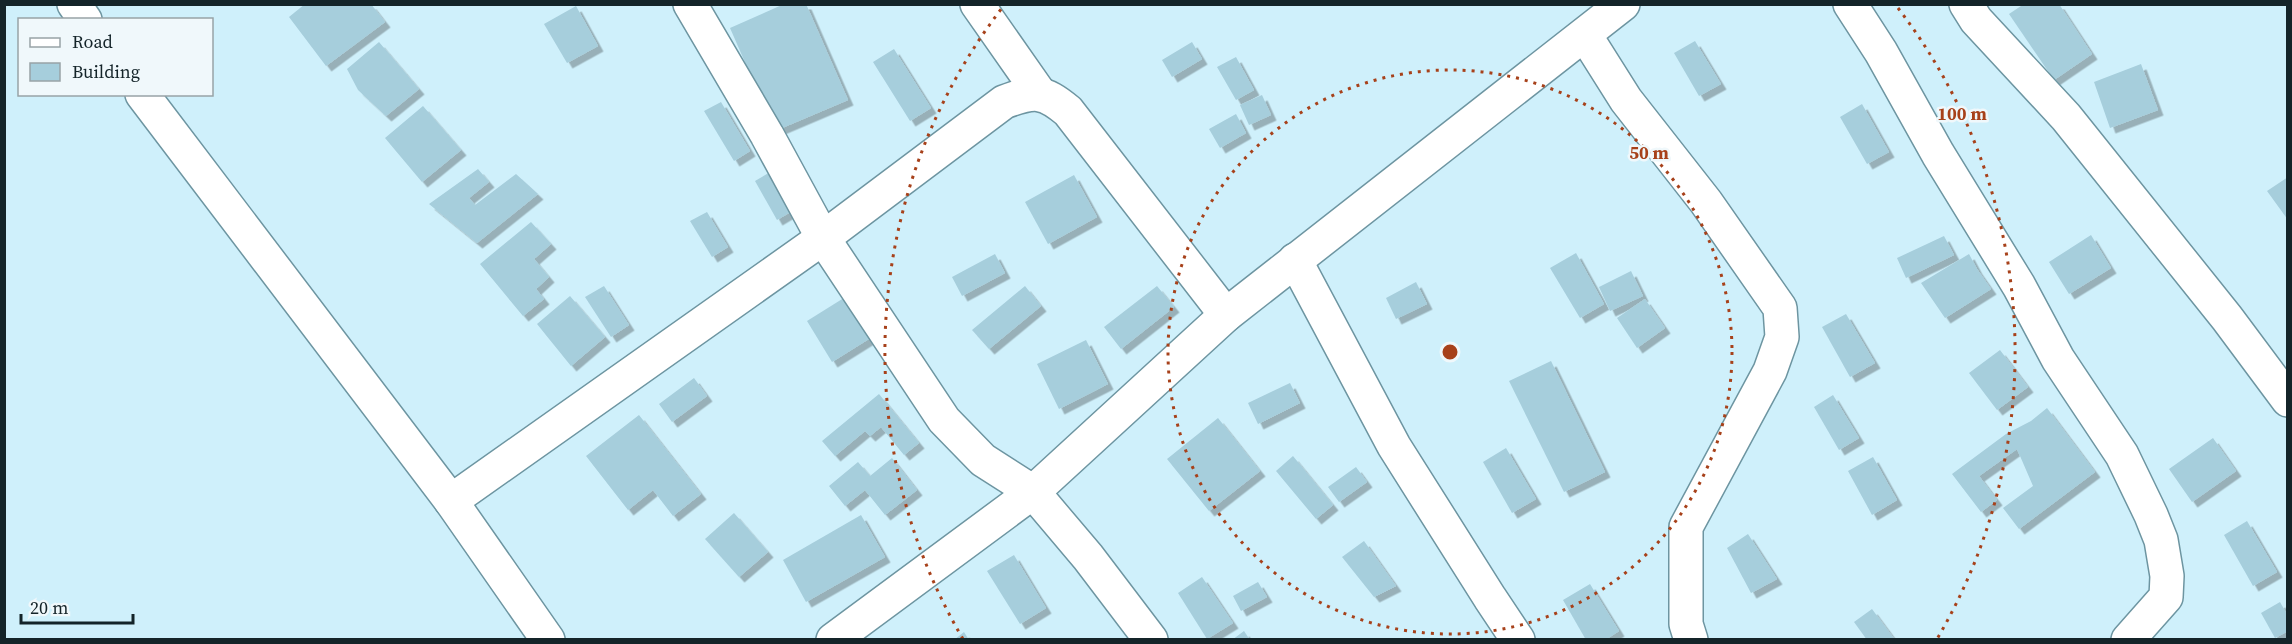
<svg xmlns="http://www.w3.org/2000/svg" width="2292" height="644" viewBox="0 0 2292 644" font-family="'Source Serif 4',serif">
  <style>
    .building { fill: #a6cedc; filter: url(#shadow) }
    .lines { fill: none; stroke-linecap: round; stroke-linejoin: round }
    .minor-casing { stroke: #6d95a1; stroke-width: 36 }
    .tertiary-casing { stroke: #6d95a1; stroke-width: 36 }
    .minor { stroke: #fff; stroke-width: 33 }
    .tertiary { stroke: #fff; stroke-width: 33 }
    .ring { fill: none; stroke: #a7411a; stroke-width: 3; stroke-dasharray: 3 6 }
    .centre { fill: #a7411a; stroke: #f0f8fb; stroke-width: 3 }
    .ring-label { font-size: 18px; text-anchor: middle; font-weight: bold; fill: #a7411a; stroke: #f0f8fb; stroke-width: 5; stroke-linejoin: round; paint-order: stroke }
  </style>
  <defs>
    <filter id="shadow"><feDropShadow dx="5.5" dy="5.5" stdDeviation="0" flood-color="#0004"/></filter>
  </defs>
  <rect width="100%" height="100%" fill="#cff0fb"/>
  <!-- building -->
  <g class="building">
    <polygon points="305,4 371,4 385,22 326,66 289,17"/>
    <polygon points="784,4 806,4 848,100 775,131 730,28"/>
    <polygon points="2024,4 2059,4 2092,54 2054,80 2009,14"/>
    <polygon points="576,6 598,46 567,63 544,24"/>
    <polygon points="1695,41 1721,84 1699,96 1674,53"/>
    <polygon points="379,42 419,89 386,116 358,90 347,69"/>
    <polygon points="1192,42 1202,59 1172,77 1162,60"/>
    <polygon points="894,49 931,108 910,121 873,62"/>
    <polygon points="1236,57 1254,90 1236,100 1217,67"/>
    <polygon points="2141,64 2158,110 2110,128 2094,82"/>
    <polygon points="1262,95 1271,115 1249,125 1240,105"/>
    <polygon points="721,102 750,151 734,161 704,111"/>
    <polygon points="1862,104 1889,152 1867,164 1840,117"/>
    <polygon points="423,106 461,150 422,182 385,138"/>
    <polygon points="1236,114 1246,133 1220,148 1209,129"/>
    <polygon points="777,168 799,207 777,220 755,181"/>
    <polygon points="478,169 489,182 469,198 475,205 516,174 538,194 477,243 429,204"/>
    <polygon points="1074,175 1097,217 1048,244 1025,202"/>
    <polygon points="2288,177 2288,220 2267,191"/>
    <polygon points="707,212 728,247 712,257 690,221"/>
    <polygon points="531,222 551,244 534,259 549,277 536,289 544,299 523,316 480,264"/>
    <polygon points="2091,235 2111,268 2069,294 2049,262"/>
    <polygon points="1944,236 1954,255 1906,278 1897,258"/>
    <polygon points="1576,253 1604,304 1580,318 1550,268"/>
    <polygon points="995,254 1005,273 962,296 952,277"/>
    <polygon points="1969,254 1977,269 1991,289 1945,318 1921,283"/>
    <polygon points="1631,271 1643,296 1610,311 1599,287"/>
    <polygon points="1416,282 1427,304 1396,319 1386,298"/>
    <polygon points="604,286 629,325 611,337 585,297"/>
    <polygon points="1025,286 1041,306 989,349 972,330"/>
    <polygon points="1157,286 1174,307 1121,349 1104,327"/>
    <polygon points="570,296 605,337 571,366 537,324"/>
    <polygon points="847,296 872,337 832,362 807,321"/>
    <polygon points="1645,299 1665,328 1637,348 1617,318"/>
    <polygon points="1846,314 1875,363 1850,377 1822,327"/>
    <polygon points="1086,340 1108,384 1059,409 1037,364"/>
    <polygon points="2000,350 2028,387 1997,410 1969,373"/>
    <polygon points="1551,361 1605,472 1564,492 1509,381"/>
    <polygon points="694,378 707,396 672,422 659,404"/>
    <polygon points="1290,383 1300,403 1258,424 1248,403"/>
    <polygon points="879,394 919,443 904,455 881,427 870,436 865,431 835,456 822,441"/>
    <polygon points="1833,395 1859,438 1839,450 1814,407"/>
    <polygon points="2047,408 2095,472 2019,529 2003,508 2033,486 2017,449 1979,476 1997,500 1981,512 1952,474 2006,434 2031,421"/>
    <polygon points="639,415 701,494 673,516 653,490 628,510 586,456"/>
    <polygon points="1218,418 1260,471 1209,511 1167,459"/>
    <polygon points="2213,438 2236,471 2192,502 2169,469"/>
    <polygon points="1506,448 1536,499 1512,513 1483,462"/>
    <polygon points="1293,456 1333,505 1316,519 1276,471"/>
    <polygon points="1873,457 1897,500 1872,515 1848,471"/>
    <polygon points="892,458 917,490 885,515 865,490 845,506 829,486 858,462 870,476"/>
    <polygon points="1356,467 1367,482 1339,502 1328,487"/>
    <polygon points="734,513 768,552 739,577 705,539"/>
    <polygon points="861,515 885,557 806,602 783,560"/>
    <polygon points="2247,521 2277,572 2253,586 2224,535"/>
    <polygon points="1748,534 1777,579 1751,593 1727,548"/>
    <polygon points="1364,541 1396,586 1374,597 1342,557"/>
    <polygon points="1014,555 1046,608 1020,624 987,571"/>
    <polygon points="1202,577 1233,623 1207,639 1178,593"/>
    <polygon points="1258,582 1267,597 1241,611 1233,596"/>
    <polygon points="1590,584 1619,631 1605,640 1586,640 1563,600"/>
    <polygon points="2280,602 2288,616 2288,631 2275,638 2261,613"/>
    <polygon points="1872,609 1895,640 1867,640 1854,622"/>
    <polygon points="1244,631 1250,640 1232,640"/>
    <polygon points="964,632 969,640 954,640"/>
  </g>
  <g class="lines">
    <!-- minor casing -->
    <g class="minor-casing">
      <g id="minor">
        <polyline points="690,4 767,135 823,238 944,420 983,460 1033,492 1088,557 1151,640"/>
        <polyline points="977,4 1040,94"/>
        <polyline points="1850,4 1881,52 1938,154 2019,286 2058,359 2122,455 2151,515 2161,540 2167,576 2166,597 2128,640"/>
        <polyline points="1966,4 1976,20 2066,117 2227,318 2288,400"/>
        <polyline points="1585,35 1626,100 1706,202 1780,308 1782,337 1770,371 1686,527 1686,624 1691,640"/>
        <polyline points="1295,260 1394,446 1490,598 1518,640"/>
        <path d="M451,501L823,238L1004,102C1034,91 1043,90 1068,111L1226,315"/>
        <polyline points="833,640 1033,492 1226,315 1623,4"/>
      </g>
    </g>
    <!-- tertiary casing -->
    <g class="tertiary-casing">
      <g id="tertiary">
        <polyline points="74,4 85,20"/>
        <polyline points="142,94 451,501 548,640"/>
      </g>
    </g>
    <!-- minor -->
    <use href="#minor" class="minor"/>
    <!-- tertiary -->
    <use href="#tertiary" class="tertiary"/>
  </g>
  <!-- distance rings -->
  <g class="ring">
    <circle cx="1450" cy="352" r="282"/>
    <path d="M963 639A565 565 0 0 1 1002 8M1898 8A565 565 0 0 1 1937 639"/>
  </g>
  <circle cx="1450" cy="352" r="9" class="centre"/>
  <g class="ring-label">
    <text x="1962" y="120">100 m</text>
    <text x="1649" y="159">50 m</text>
  </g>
  <!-- border -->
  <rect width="2292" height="644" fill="none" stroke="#142429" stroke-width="12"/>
  <!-- legend -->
  <rect x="18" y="18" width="195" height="78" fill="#f0f8fb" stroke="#98a3a7" stroke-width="1.5"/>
  <rect x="30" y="38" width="30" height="9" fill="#ffffff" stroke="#98a3a7" stroke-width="1.5"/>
  <text x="72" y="48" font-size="18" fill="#142429">Road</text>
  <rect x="30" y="63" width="30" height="18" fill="#a6cedc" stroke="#98a3a7" stroke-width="1.5"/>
  <text x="72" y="78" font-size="18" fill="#142429">Building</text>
  <!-- scale -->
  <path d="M21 614v9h112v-9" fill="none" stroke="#142429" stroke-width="3"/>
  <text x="30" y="614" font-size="18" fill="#142429" stroke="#f0f8fb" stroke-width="4.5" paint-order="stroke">20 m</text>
</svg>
